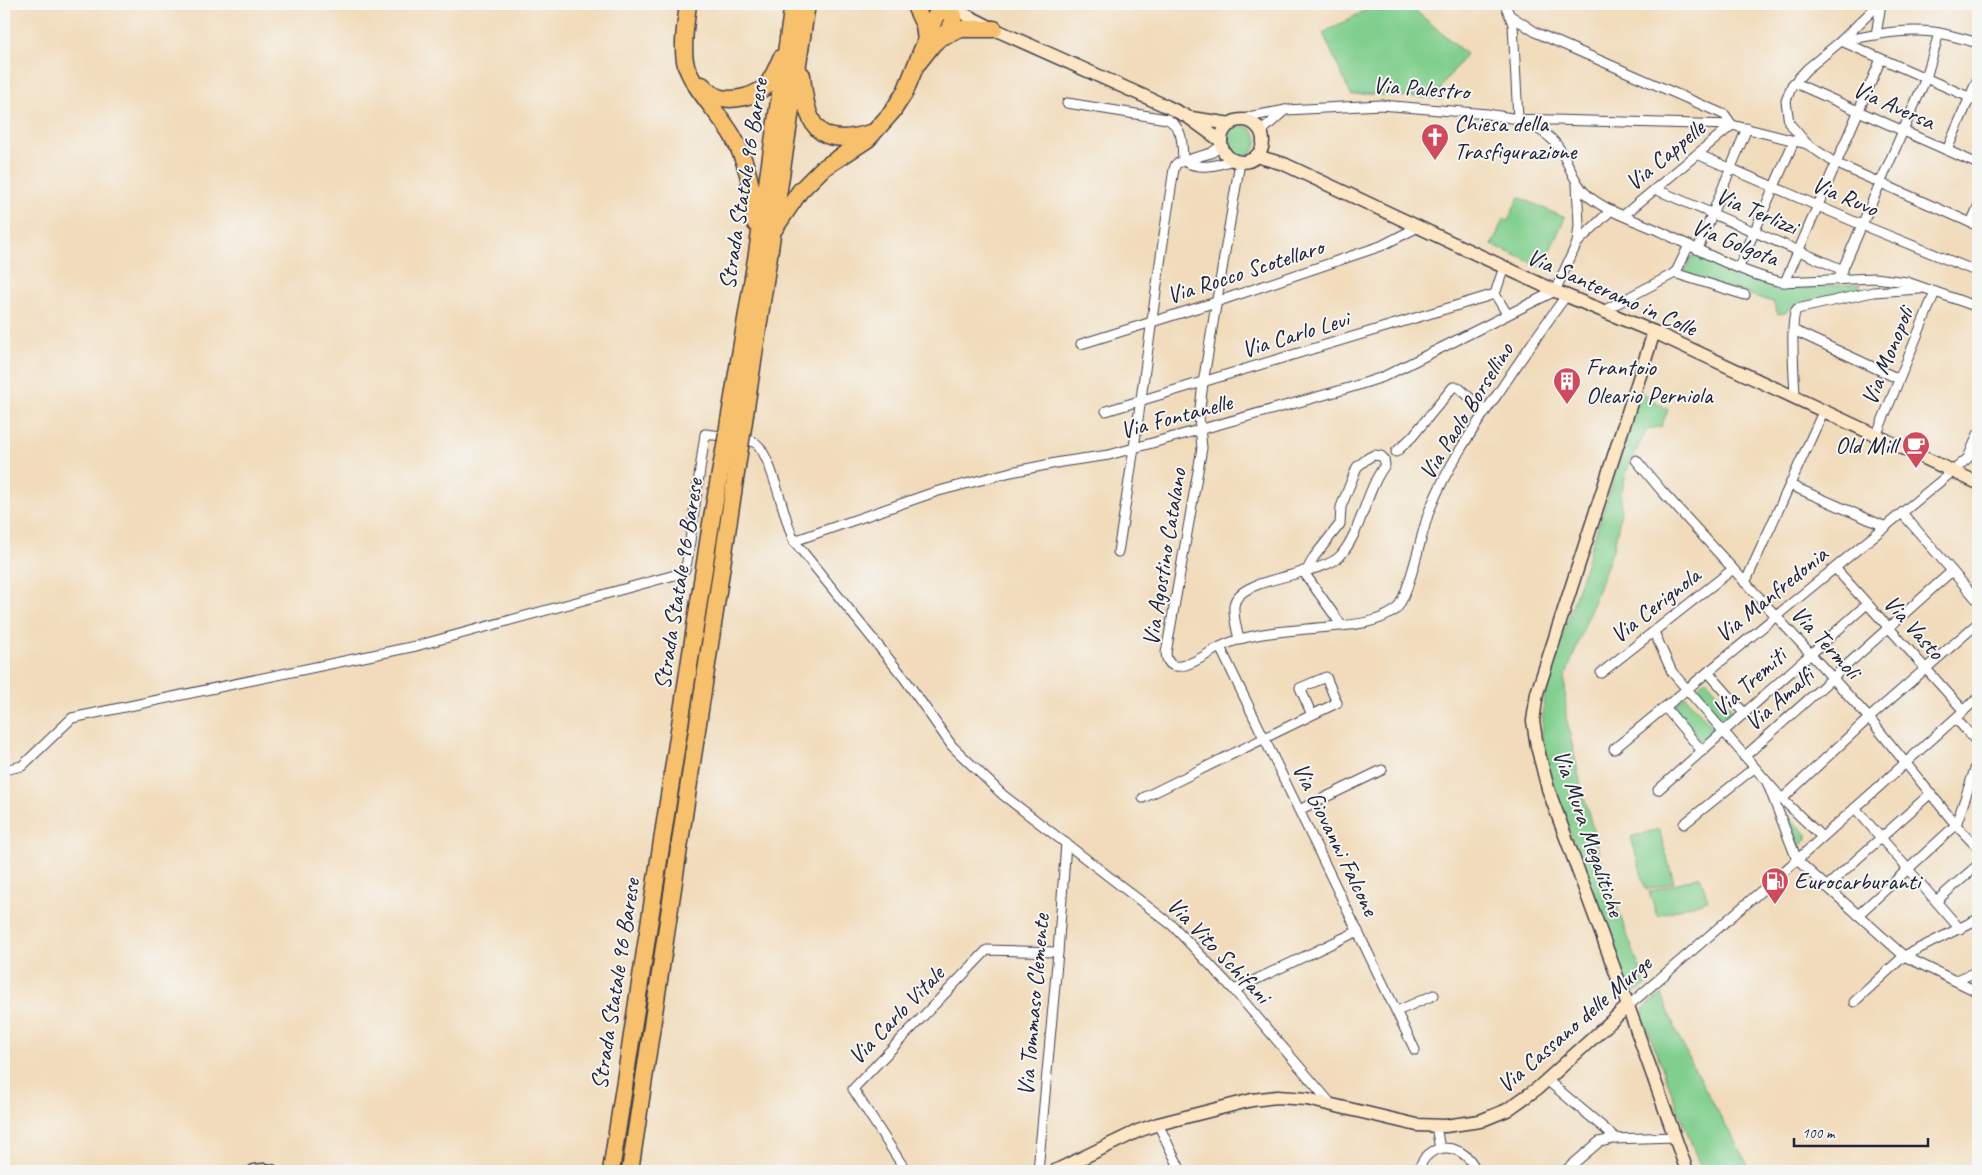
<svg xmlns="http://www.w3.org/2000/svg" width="1982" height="1175" viewBox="0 0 1982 1175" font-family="Caveat,sans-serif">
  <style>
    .green { fill: #81cf8e; stroke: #527864 }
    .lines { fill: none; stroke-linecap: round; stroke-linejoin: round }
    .street-casing { stroke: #413e4e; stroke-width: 11 }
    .secondary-casing { stroke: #413e4e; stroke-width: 15 }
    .highway-casing { stroke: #413e4e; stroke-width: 19 }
    .street { stroke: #fff; stroke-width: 9 }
    .secondary { stroke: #fce6c4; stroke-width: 12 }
    .highway { stroke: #f7c06c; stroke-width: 16 }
    .highway-bridge-casing { stroke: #413e4e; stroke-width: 19; stroke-linecap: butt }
    .highway-bridge { stroke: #f7c06c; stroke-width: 16 }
    .labels { text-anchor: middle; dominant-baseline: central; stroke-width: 4; stroke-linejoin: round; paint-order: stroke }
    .street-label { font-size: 24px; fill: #22223b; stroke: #f6f6f2 }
    .poi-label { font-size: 24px; fill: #22223b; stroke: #f6f6f2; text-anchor: start }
  </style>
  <rect width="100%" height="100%" fill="#f6f6f2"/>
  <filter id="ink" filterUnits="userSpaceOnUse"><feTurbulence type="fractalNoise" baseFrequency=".02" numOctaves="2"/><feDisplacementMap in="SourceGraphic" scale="10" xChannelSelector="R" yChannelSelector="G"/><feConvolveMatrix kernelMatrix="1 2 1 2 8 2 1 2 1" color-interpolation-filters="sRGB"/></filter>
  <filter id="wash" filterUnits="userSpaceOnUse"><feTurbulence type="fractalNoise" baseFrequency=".0096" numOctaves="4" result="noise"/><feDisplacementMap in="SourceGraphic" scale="20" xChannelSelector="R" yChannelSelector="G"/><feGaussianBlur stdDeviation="1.12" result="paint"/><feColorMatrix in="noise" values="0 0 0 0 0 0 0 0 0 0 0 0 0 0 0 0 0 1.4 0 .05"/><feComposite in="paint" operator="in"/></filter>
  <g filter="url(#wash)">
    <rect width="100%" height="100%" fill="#f1dbba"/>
    <!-- green -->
    <g class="green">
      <polygon points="1377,4 1408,4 1466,54 1441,87 1442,99 1368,94 1351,95 1323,33"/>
      <circle cx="1242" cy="141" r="15"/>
      <polygon points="1519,197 1565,218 1542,267 1492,245 1503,219 1508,221"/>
      <polygon points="1695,256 1743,276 1769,285 1785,288 1860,284 1861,291 1797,306 1788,309 1786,313 1778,314 1773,302 1683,274 1691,257"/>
      <path d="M1640,391L1668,410L1661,427L1647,429L1627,470L1621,495V512L1614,547L1565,678L1566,717L1580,781L1605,875L1646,985C1639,990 1635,995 1627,990L1558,798L1547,765L1542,735L1544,698L1554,662L1620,459Z"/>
      <polygon points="1706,679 1737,715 1725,725 1694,690"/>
      <polygon points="1685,696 1717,732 1703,744 1671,708"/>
      <polygon points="1786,815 1807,834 1807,839 1801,845 1796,844"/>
      <polygon points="1659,829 1674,882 1646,890 1631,837"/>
      <polygon points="1700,876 1708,900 1657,916 1649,892"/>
      <path d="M1662,994C1683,1057 1720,1113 1751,1171H1702L1643,1018L1644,1008Z"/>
    </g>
  </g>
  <g filter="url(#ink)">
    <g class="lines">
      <!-- street casing -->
      <g class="street-casing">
        <g id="street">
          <polyline points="1505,4 1513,24 1518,119"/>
          <polyline points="1879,4 1841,41 1807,69 1792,85 1786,101 1789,123 1807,144 1835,163 1978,226"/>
          <polyline points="1511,16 1537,33 1725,115 1732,125"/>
          <polyline points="1876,35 1881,4"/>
          <polyline points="1841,41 1978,101"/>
          <path d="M1841,41C1871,36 1902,28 1933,32C1948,34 1963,39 1978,43"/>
          <polyline points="1795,83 1978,164"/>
          <path d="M1067,103L1167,119C1184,128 1182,144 1183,161L1176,164L1174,169C1154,296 1139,424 1118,552"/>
          <polyline points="1242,120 1253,116 1286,110 1381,105 1487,114 1518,119 1732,125 1807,144"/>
          <path d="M1521,121C1534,127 1547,132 1556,144C1568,158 1571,179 1585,193C1602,210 1637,221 1659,231C1696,248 1742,274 1782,282L1875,278L1907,282L1978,307"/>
          <polyline points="1262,138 1264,129 1285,110"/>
          <path d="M1221,146L1211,153L1183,161C1201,170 1215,166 1233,160"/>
          <polyline points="1947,150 1978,78"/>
          <polyline points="1697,154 1862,225 1978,272"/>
          <path d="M1240,162L1203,383L1199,417L1202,448L1166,653C1168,681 1203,657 1214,650C1248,631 1291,631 1328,627C1350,625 1375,624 1394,611C1409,600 1422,529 1430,509C1448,465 1472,430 1499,392C1521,359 1543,327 1566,296"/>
          <polyline points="1655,189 1843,270"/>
          <polyline points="1624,215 1732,125"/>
          <polyline points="1971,223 1978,207"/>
          <polyline points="1577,243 1611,210"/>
          <polyline points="1698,249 1747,128"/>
          <polyline points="1504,267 1495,294 1507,314"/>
          <polyline points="1739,267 1794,141"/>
          <polyline points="1674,273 1745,295"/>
          <polyline points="1838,280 1926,78 1939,33"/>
          <polyline points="1785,282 1881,59"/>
          <polyline points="1974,305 1978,294"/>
          <polyline points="1603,311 1673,274 1677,270 1689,245"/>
          <polyline points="1793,330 1899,379"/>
          <polyline points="1081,344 1216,302 1381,246 1418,227"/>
          <path d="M1795,399C1795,384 1789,317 1797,309L1873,292L1920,289"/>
          <polyline points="1106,411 1495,294"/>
          <polyline points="1876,436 1935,292"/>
          <polyline points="1396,452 1412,437 1453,387 1458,387 1485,411"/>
          <polyline points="1636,460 1661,490 1869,718 1956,825 1978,848"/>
          <polyline points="1790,485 1886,527"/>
          <polyline points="1902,513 1978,601"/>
          <polyline points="794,541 935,492 1011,472 1061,462 1109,455 1349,388 1383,377 1555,291 1577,243 1579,225 1577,183"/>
          <polyline points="1835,568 1964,711"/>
          <polyline points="1303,571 1342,626"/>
          <polyline points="1745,583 1823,412"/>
          <polyline points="1654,632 1672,672 1782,799 1822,837"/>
          <path d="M1239,640C1237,629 1233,617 1234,606C1236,576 1322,577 1341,555C1363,528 1365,492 1385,465L1384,459L1381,456L1374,455L1368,458L1357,467L1341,507L1340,524L1314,557L1307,570"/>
          <polyline points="1220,647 1415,1050"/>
          <polyline points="1708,672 1745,714"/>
          <polyline points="1601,673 1733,569"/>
          <polyline points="1665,707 1702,751"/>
          <polyline points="1956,719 1978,743"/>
          <polyline points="1614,749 1953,471 1968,458 1978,434"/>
          <polyline points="1744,757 1952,571"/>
          <path d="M4,770L22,766L72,718L416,646L682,573L685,569L687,562L705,434C719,436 742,437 754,442C770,449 785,522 794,541L905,679L952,746L1003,795L1173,926L1234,990L1332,1105"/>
          <polyline points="1767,782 1797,860 1904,956 1978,992"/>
          <polyline points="1658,790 1867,604"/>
          <path d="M1143,798C1208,766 1272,734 1337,703L1326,677L1300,688L1312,715"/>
          <polyline points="1782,799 1869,718 1978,623"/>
          <polyline points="1855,808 1960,929"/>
          <polyline points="1299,810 1382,770"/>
          <polyline points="1684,824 1754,768"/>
          <polyline points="1826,887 1931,793"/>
          <polyline points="1936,901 1978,865"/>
          <polyline points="1858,915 1956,825 1978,760"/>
          <polyline points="1957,980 1978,971"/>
          <polyline points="1234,990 1358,931"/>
          <polyline points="1854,1002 1904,956 1978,919"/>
          <polyline points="1628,1006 1797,860 1978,698"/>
          <polyline points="1397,1011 1434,995"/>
          <polyline points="1547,1080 1617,1139"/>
          <polyline points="1158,1124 1181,1171"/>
          <polyline points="1436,1126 1440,1149"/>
          <polyline points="906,1171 853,1089 987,950 1058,952"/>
          <polyline points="1038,1171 1058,952 1066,843"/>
          <path d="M1418,1171C1428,1139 1465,1142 1476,1171"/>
          <polyline points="1565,1171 1599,1142 1613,1139 1675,1137"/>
        </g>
      </g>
      <!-- secondary casing -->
      <g class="secondary-casing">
        <g id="secondary">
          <polyline points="946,5 994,29 1166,106 1188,117 1221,141"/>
          <polyline points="1191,118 1231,124"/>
          <circle cx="1242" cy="141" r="21"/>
          <polyline points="1256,156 1284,164 1555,291 1654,332 1978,483"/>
          <polyline points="1654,332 1537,693 1533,721 1537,746 1548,789 1628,1006 1687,1171"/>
          <polyline points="254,1171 264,1170 272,1171"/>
          <polyline points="1055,1171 1138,1131 1158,1124 1252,1100 1277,1097 1307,1099 1417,1125 1445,1126 1480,1121 1507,1110 1538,1088 1628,1006"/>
        </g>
      </g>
      <!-- highway casing -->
      <g class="highway-casing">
        <g id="highway">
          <path d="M688,4C686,22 682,43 685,61C689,84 720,114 732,135C747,161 754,193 755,223"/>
          <polyline points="914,4 924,25 926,41"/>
          <polyline points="944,36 961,29 994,29"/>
          <path d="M802,75C806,122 815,150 870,133"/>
          <path d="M702,85C707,90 714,97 721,98C736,101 755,96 766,86C773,78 777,67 781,58"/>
          <polyline points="775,228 800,191 822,169 868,139 892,112 905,92 936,15 949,6 954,16 950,29 933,44 918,63"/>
          <polyline points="727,433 757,253 793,4"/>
          <polyline points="742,434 807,4"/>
          <polyline points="611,1171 712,517 725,446"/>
          <polyline points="630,1171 740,447"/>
        </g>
      </g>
      <!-- street -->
      <use href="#street" class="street"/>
      <!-- secondary -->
      <use href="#secondary" class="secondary"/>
      <!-- highway -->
      <use href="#highway" class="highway"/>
      <!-- highway-bridge casing -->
      <g class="highway-bridge-casing">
        <g id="highway-bridge">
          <polyline points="725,446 727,433"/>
          <polyline points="740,447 742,434"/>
        </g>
      </g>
      <!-- highway-bridge -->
      <use href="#highway-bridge" class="highway-bridge"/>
    </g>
  </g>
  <!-- icons -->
  <defs>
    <g id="church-pin" transform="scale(1.4375)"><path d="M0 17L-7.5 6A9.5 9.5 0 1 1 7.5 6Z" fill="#d1495b" stroke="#f6f6f2"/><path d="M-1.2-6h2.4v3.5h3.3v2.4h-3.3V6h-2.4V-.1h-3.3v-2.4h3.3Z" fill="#fff"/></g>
    <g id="building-pin" transform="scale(1.4375)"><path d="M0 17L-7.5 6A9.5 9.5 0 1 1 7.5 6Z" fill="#d1495b" stroke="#f6f6f2"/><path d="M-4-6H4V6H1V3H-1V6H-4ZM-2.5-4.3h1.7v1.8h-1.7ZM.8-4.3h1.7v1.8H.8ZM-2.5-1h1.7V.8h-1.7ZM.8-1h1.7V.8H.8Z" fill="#fff"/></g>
    <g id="cafe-pin" transform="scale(1.4375)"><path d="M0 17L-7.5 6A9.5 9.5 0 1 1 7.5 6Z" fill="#d1495b" stroke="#f6f6f2"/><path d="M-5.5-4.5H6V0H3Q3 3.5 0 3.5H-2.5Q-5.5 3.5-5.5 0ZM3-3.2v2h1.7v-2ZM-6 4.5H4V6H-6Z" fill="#fff"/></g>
    <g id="fuel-pin" transform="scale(1.4375)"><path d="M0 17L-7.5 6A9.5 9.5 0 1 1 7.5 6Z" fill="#d1495b" stroke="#f6f6f2"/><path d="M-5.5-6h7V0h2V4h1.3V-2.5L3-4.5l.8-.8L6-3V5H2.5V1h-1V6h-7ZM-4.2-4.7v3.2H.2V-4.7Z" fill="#fff"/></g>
  </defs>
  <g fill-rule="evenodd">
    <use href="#church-pin" x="1435" y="137"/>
    <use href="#building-pin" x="1567" y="381"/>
    <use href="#cafe-pin" x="1916" y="445"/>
    <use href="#fuel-pin" x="1775" y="881"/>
  </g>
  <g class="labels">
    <!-- street labels -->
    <g class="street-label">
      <text transform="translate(1421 88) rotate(4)">Via Palestro</text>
      <text transform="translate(1894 105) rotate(24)">Via Aversa</text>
      <text transform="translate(1665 155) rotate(-40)">Via Cappelle</text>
      <text transform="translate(743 184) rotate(-81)">Strada Statale 96 Barese</text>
      <text transform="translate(1845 196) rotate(23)">Via Ruvo</text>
      <text transform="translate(1757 211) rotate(23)">Via Terlizzi</text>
      <text transform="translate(1735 242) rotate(22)">Via Golgota</text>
      <text transform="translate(1245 271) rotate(-18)">Via Rocco Scotellaro</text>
      <text transform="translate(1612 292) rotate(24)">Via Santeramo in Colle</text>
      <text transform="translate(1295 334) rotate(-17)">Via Carlo Levi</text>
      <text transform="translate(1887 356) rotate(-68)">Via Monopoli</text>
      <text transform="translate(1466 411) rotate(-58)">Via Paolo Borsellino</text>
      <text transform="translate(1176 416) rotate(-15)">Via Fontanelle</text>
      <text transform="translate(1164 557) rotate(-81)">Via Agostino Catalano</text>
      <text transform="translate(678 584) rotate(-81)">Strada Statale 96 Barese</text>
      <text transform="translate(1771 594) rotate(-39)">Via Manfredonia</text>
      <text transform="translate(1655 605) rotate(-38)">Via Cerignola</text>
      <text transform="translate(1914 627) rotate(48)">Via Vasto</text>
      <text transform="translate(1826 642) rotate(47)">Via Termoli</text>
      <text transform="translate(1749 682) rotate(-42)">Via Tremiti</text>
      <text transform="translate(1779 699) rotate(-41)">Via Amalfi</text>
      <text transform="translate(1589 833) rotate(71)">Via Mura Megalitiche</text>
      <text transform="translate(1336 839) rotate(64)">Via Giovanni Falcone</text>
      <text transform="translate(1219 950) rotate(46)">Via Vito Schifani</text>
      <text transform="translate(615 984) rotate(-81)">Strada Statale 96 Barese</text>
      <text transform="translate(1033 1005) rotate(-85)">Via Tommaso Clemente</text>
      <text transform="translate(896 1015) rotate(-46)">Via Carlo Vitale</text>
      <text transform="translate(1574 1024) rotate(-41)">Via Cassano delle Murge</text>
    </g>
    <!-- poi labels -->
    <g class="poi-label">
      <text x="1454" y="123">Chiesa della<tspan x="1454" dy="28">Trasfigurazione</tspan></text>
      <text x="1586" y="367">Frantoio<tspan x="1586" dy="28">Oleario Perniola</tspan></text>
      <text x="1897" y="445" text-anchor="end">Old Mill</text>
      <text x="1794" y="881">Eurocarburanti</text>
    </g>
  </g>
  <!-- margin -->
  <rect width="1982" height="1175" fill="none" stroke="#f6f6f2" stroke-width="20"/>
  <!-- scale -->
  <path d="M1794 1138v8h134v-8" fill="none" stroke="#22223b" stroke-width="2.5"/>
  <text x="1802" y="1138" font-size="15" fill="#22223b" stroke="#f6f6f2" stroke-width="4" paint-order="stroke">100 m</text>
</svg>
